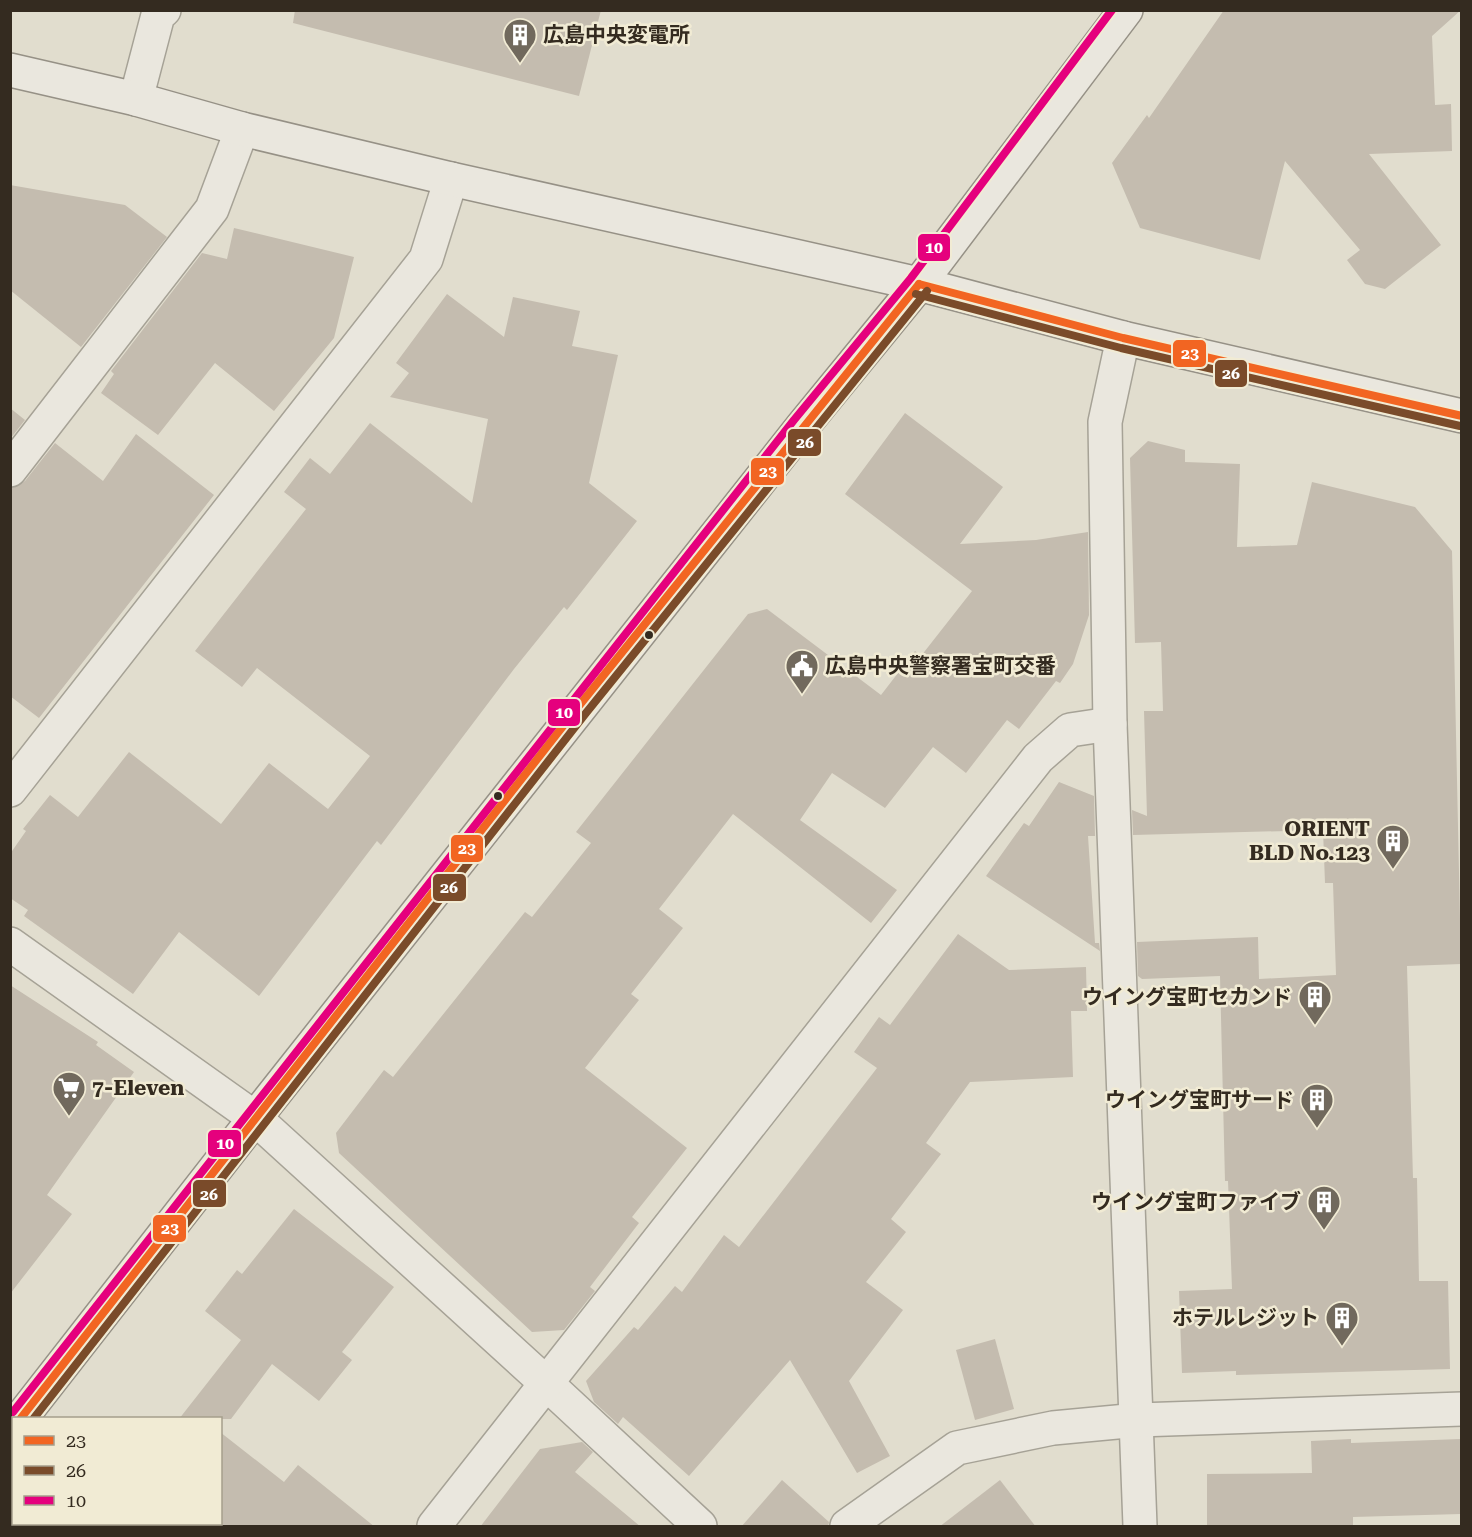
<svg xmlns="http://www.w3.org/2000/svg" width="1472" height="1537" viewBox="0 0 1472 1537" font-family="'Roboto Serif','Noto Sans JP',serif">
  <style>
    .building { fill: #c4bcaf }
    .lines { fill: none; stroke-linecap: round; stroke-linejoin: round }
    .street-casing { stroke: #a6a296; stroke-width: 36 }
    .secondary-casing { stroke: #969186; stroke-width: 36 }
    .street { stroke: #eae7de; stroke-width: 33 }
    .secondary { stroke: #eae7de; stroke-width: 33 }
    .bus-1-casing { stroke: #f1ebd4; stroke-width: 12 }
    .bus-2-casing { stroke: #f1ebd4; stroke-width: 12 }
    .bus-3-casing { stroke: #f1ebd4; stroke-width: 12 }
    .bus-1 { stroke: #f26522; stroke-width: 8 }
    .bus-2 { stroke: #7a4b2a; stroke-width: 8 }
    .bus-3 { stroke: #e5007d; stroke-width: 8 }
    .bus-dot { fill: #342b20; stroke: #f1ebd4; stroke-width: 2 }
    .labels { text-anchor: middle; dominant-baseline: central; stroke-width: 5; stroke-linejoin: round; paint-order: stroke }
    .poi-label { font-size: 21px; font-weight: bold; fill: #342b20; stroke: #f1ebd4; text-anchor: end }
    .line-badge { stroke: #f1ebd4; stroke-width: 2 }
    .badge-label { font-size: 16px; text-anchor: middle; font-weight: bold; fill: #fff }
  </style>
  <rect width="100%" height="100%" fill="#e1ddce"/>
  <!-- building -->
  <g class="building">
    <polygon points="295,10 601,10 579,96 293,23"/>
    <polygon points="1224,10 1461,10 1432,36 1435,105 1451,104 1452,151 1369,154 1441,245 1385,289 1365,284 1347,260 1360,250 1285,161 1260,260 1140,228 1112,163 1147,115 1149,118"/>
    <polygon points="10,185 125,205 167,237 81,347 10,290"/>
    <polygon points="234,228 354,257 334,338 274,411 215,363 158,435 101,393 114,374 111,371 202,253 227,259"/>
    <polygon points="447,294 504,337 513,297 580,311 572,346 618,355 589,483 637,521 567,610 564,607 514,669 381,845 377,841 259,996 179,932 133,994 24,916 28,910 10,898 10,854 26,831 23,829 50,795 78,817 129,752 221,824 269,763 328,809 370,756 257,668 242,687 195,651 306,509 284,492 310,458 330,474 370,423 472,503 488,419 390,397 409,373 396,363"/>
    <polygon points="10,408 25,420 10,439"/>
    <polygon points="905,413 1003,487 960,544 1036,540 1088,532 1089,615 1073,664 1060,683 1056,681 1019,729 1007,720 966,773 933,747 885,808 832,773 800,820 897,890 871,923 733,814 659,909 683,928 631,994 639,1000 585,1068 687,1148 632,1217 639,1223 590,1287 595,1291 564,1330 532,1332 339,1153 336,1133 384,1070 393,1077 525,912 532,917 591,843 576,832 748,614 767,609 881,695 915,651 921,656 972,591 845,494"/>
    <polygon points="136,434 214,495 39,718 10,696 10,488 25,481 55,443 103,481"/>
    <polygon points="1148,441 1185,450 1185,462 1240,464 1237,547 1297,545 1312,482 1415,507 1452,551 1461,964 1407,966 1413,1178 1417,1178 1419,1281 1448,1281 1450,1369 1236,1375 1236,1371 1182,1373 1179,1291 1232,1289 1228,1181 1225,1181 1220,976 1142,979 1138,976 1137,942 1258,937 1259,979 1336,975 1333,883 1325,883 1323,830 1133,835 1132,810 1147,816 1144,711 1163,711 1161,642 1135,643 1130,458"/>
    <polygon points="1059,782 1094,796 1095,836 1088,836 1095,943 1099,943 1100,951 986,876 1024,823 1029,826"/>
    <polygon points="958,934 1009,970 1086,967 1087,1011 1071,1011 1073,1077 970,1082 926,1143 941,1154 891,1219 906,1232 866,1282 903,1310 849,1381 890,1456 857,1473 790,1360 689,1476 623,1417 618,1424 594,1402 586,1381 634,1327 638,1330 675,1286 682,1292 724,1235 739,1247 877,1068 854,1052 879,1017 890,1025"/>
    <polygon points="10,985 98,1042 96,1045 134,1072 47,1195 72,1214 10,1294"/>
    <polygon points="294,1209 394,1287 342,1352 352,1360 319,1401 272,1364 231,1419 179,1419 241,1340 205,1311 237,1270 242,1274"/>
    <polygon points="995,1339 1014,1409 975,1420 956,1350"/>
    <polygon points="220,1432 284,1482 298,1465 375,1527 220,1527"/>
    <polygon points="1351,1439 1351,1443 1461,1439 1461,1514 1353,1517 1353,1527 1207,1527 1207,1474 1312,1473 1311,1441"/>
    <polygon points="582,1442 593,1452 575,1472 641,1527 480,1527 540,1449"/>
    <polygon points="782,1480 829,1522 828,1527 741,1527"/>
    <polygon points="1000,1480 1036,1527 939,1527"/>
  </g>
  <g class="lines">
    <!-- street casing -->
    <g class="street-casing">
      <g id="street">
        <polyline points="136,99 158,15 164,10"/>
        <polyline points="1123,338 1105,422 1110,724 1140,1526"/>
        <polyline points="10,470 212,209 242,129"/>
        <polyline points="10,790 426,259 451,179"/>
        <polyline points="10,944 255,1118 546,1383 700,1526"/>
        <polyline points="434,1526 1038,758 1070,730 1110,724"/>
        <polyline points="847,1526 957,1448 1053,1428 1138,1420 1462,1409"/>
      </g>
    </g>
    <!-- secondary casing -->
    <g class="secondary-casing">
      <g id="secondary">
        <polyline points="10,70 136,99 242,129 451,179 919,284 1123,338 1462,416"/>
        <polyline points="21,1418 255,1118 802,427 919,284 1126,10"/>
      </g>
    </g>
    <!-- street -->
    <use href="#street" class="street"/>
    <!-- secondary -->
    <use href="#secondary" class="secondary"/>
    <!-- bus-1 casing -->
    <g class="bus-1-casing">
      <g id="bus-1">
        <polyline points="919,284 1123,338 1462,416"/>
        <polyline points="21,1418 578,707 919,284"/>
      </g>
    </g>
    <!-- bus-2 casing -->
    <g class="bus-2-casing">
      <g id="bus-2">
        <polyline points="916,294 1121,348 1460,426"/>
        <polyline points="34,1418 586,713 927,291"/>
      </g>
    </g>
    <!-- bus-3 casing -->
    <g class="bus-3-casing">
      <polyline id="bus-3" points="13,1412 794,420 911,278 1112,10"/>
    </g>
    <!-- bus-1 -->
    <use href="#bus-1" class="bus-1"/>
    <!-- bus-2 -->
    <use href="#bus-2" class="bus-2"/>
    <!-- bus-3 -->
    <use href="#bus-3" class="bus-3"/>
  </g>
  <!-- icons -->
  <defs>
    <g id="building-pin" transform="scale(1.725)"><path d="M0 17L-7.5 6A9.5 9.5 0 1 1 7.5 6Z" fill="#71695d" stroke="#f1ebd4"/><path d="M-4-6H4V6H1V3H-1V6H-4ZM-2.5-4.3h1.7v1.8h-1.7ZM.8-4.3h1.7v1.8H.8ZM-2.5-1h1.7V.8h-1.7ZM.8-1h1.7V.8H.8Z" fill="#fff"/></g>
    <g id="civic-pin" transform="scale(1.725)"><path d="M0 17L-7.5 6A9.5 9.5 0 1 1 7.5 6Z" fill="#71695d" stroke="#f1ebd4"/><path d="M-.6-6.5H3V-4.5H.6V-3L4-1V1h2V6H-6V1h2V-1L-.6-3ZM-1.2 2.5V6h2.4V2.5Z" fill="#fff"/></g>
    <g id="supermarket-pin" transform="scale(1.725)"><path d="M0 17L-7.5 6A9.5 9.5 0 1 1 7.5 6Z" fill="#71695d" stroke="#f1ebd4"/><path d="M-6-5.5h2.5l.6 2H6L4.5 2H-2.5L-4.4-4H-6ZM-1.5 3.2a1.3 1.3 0 1 0 .1 0ZM3 3.2a1.3 1.3 0 1 0 .1 0Z" fill="#fff"/></g>
  </defs>
  <g fill-rule="evenodd">
    <use href="#building-pin" x="520" y="35"/>
    <use href="#civic-pin" x="802" y="666"/>
    <use href="#building-pin" x="1393" y="841"/>
    <use href="#building-pin" x="1315" y="997"/>
    <use href="#supermarket-pin" x="69" y="1088"/>
    <use href="#building-pin" x="1317" y="1100"/>
    <use href="#building-pin" x="1324" y="1202"/>
    <use href="#building-pin" x="1342" y="1318"/>
  </g>
  <!-- markers -->
  <g class="bus-dot">
    <circle cx="649" cy="635" r="5"/>
    <circle cx="498" cy="796" r="5"/>
  </g>
  <g class="labels">
    <!-- poi labels -->
    <g class="poi-label">
      <text x="543" y="35" text-anchor="start">広島中央変電所</text>
      <text x="825" y="666" text-anchor="start">広島中央警察署宝町交番</text>
      <text x="1370" y="829">ORIENT<tspan x="1370" dy="24">BLD No.123</tspan></text>
      <text x="1292" y="997">ウイング宝町セカンド</text>
      <text x="92" y="1088" text-anchor="start">7-Eleven</text>
      <text x="1294" y="1100">ウイング宝町サード</text>
      <text x="1301" y="1202">ウイング宝町ファイブ</text>
      <text x="1319" y="1318">ホテルレジット</text>
    </g>
  </g>
  <g class="line-badge">
    <rect x="917" y="233" width="34" height="29" rx="6" fill="#e5007d"/>
    <rect x="1172" y="339" width="35" height="29" rx="6" fill="#f26522"/>
    <rect x="1214" y="359" width="34" height="29" rx="6" fill="#7a4b2a"/>
    <rect x="787" y="428" width="35" height="29" rx="6" fill="#7a4b2a"/>
    <rect x="750" y="457" width="35" height="29" rx="6" fill="#f26522"/>
    <rect x="547" y="698" width="34" height="29" rx="6" fill="#e5007d"/>
    <rect x="450" y="834" width="34" height="29" rx="6" fill="#f26522"/>
    <rect x="432" y="873" width="35" height="29" rx="6" fill="#7a4b2a"/>
    <rect x="207" y="1129" width="35" height="29" rx="6" fill="#e5007d"/>
    <rect x="192" y="1179" width="35" height="29" rx="6" fill="#7a4b2a"/>
    <rect x="152" y="1214" width="35" height="29" rx="6" fill="#f26522"/>
  </g>
  <g class="badge-label">
    <text x="934" y="253">10</text>
    <text x="1190" y="359">23</text>
    <text x="1231" y="379">26</text>
    <text x="805" y="448">26</text>
    <text x="768" y="477">23</text>
    <text x="564" y="718">10</text>
    <text x="467" y="854">23</text>
    <text x="449" y="893">26</text>
    <text x="225" y="1149">10</text>
    <text x="209" y="1200">26</text>
    <text x="170" y="1234">23</text>
  </g>
  <!-- border -->
  <rect width="1472" height="1537" fill="none" stroke="#342b20" stroke-width="24"/>
  <!-- legend -->
  <rect x="12" y="1417" width="210" height="108" fill="#f1ebd4" stroke="#a59e8c" stroke-width="1.5"/>
  <rect x="24" y="1436" width="30" height="9" fill="#f26522" stroke="#a59e8c" stroke-width="1.5"/>
  <text x="66" y="1447" font-size="18" fill="#342b20">23</text>
  <rect x="24" y="1466" width="30" height="9" fill="#7a4b2a" stroke="#a59e8c" stroke-width="1.5"/>
  <text x="66" y="1477" font-size="18" fill="#342b20">26</text>
  <rect x="24" y="1496" width="30" height="9" fill="#e5007d" stroke="#a59e8c" stroke-width="1.5"/>
  <text x="66" y="1507" font-size="18" fill="#342b20">10</text>
</svg>
